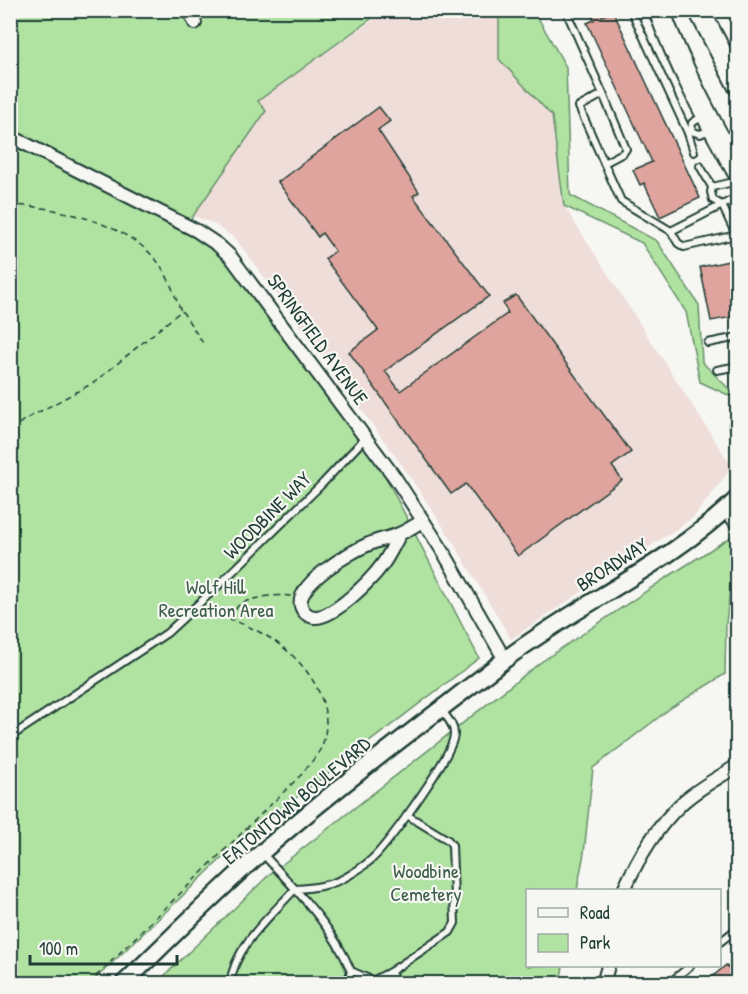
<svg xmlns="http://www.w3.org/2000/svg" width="748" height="994" viewBox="0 0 748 994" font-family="'Patrick Hand',sans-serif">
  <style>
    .built { fill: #efddd9 }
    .green { fill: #b0e2a2; stroke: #68906b; stroke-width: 1.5 }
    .building { fill: #dfa49e; stroke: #1f3d34; stroke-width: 1.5 }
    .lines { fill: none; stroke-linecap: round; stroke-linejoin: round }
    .service-casing { stroke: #1f3d34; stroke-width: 10 }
    .minor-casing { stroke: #1f3d34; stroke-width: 16 }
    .tertiary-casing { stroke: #1f3d34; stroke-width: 20 }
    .trunk-casing { stroke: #1f3d34; stroke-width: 24 }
    .path { stroke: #1f3d34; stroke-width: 1.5; stroke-dasharray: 6 4.5; stroke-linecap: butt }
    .service { stroke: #f6f6f2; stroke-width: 6 }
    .minor { stroke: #f6f6f2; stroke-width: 12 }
    .tertiary { stroke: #f6f6f2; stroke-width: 15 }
    .trunk { stroke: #f6f6f2; stroke-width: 20 }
    .labels { text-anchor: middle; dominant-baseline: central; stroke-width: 4.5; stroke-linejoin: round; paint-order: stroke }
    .street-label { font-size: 20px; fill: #1f3d34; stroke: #f6f6f2 }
    .park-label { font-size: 20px; fill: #3c5e4a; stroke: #f6f6f2 }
  </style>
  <rect width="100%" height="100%" fill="#f6f6f2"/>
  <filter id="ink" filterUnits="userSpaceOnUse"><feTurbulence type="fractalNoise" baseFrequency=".0167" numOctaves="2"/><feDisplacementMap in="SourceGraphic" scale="12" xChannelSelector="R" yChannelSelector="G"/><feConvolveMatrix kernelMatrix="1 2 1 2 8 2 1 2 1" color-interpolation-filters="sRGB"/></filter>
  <g filter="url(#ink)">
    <!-- built -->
    <polygon class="built" points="385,11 499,11 499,59 552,116 564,206 732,467 694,517 511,639 452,540 402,465 236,239 212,223 193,216 266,111 258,101"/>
    <!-- green -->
    <g class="green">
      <polygon points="187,10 192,19 201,10 382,11 258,101 266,111 186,226 231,259 364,435 479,658 241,840 91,983 11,983 10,11"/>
      <polygon points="499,11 534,11 566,67 570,195 657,241 699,305 702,362 737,397 737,399 700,382 686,312 642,243 564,206 552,116 499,59"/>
      <polygon points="737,533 726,623 725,674 672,707 593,768 584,853 577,890 528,890 528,966 563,966 560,983 169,984 164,976 270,874 541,662 666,578"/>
    </g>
    <!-- building -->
    <g class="building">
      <polygon points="613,11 700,198 660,217 644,183 640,185 633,170 652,162 587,23 594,20 592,16 600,12 602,16"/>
      <polygon points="379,107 390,121 378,130 419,192 413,196 489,296 385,371 400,391 508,313 503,303 516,295 631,452 612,466 622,480 518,556 466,484 451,494 349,352 378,330 325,259 335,251 322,233 318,237 278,182"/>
      <polygon points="734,260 738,276 738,316 711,321 700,267"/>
      <polygon points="726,965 738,979 738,984 704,984"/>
    </g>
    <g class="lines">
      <!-- service casing -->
      <g class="service-casing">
        <g id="service">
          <polyline points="574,10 567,13 603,94 579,107 621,201 671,231 678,243 684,247 736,235"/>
          <polyline points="631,10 688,133 691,131 700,134 710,130"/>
          <polyline points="603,94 626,149 623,153 604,163"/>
          <polyline points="691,131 692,123 703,116"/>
          <polyline points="688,133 694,152"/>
          <polyline points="700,166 712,187 711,192 713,200 722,205 737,237"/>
          <polyline points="712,187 738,181"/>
          <polyline points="671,231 738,197"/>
          <polyline points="708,343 738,337"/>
          <polyline points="717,370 738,366"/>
          <polyline points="736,420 733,424 738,440"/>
          <polyline points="10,737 167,633 220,584 323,483 366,437"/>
          <path d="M262,853C295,889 332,925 351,971L347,984"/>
          <polyline points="720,942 738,928"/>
          <polyline points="351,971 374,981"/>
          <polyline points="390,972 398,984"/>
          <polyline points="374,980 390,972 450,932 455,923 452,845 448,840 407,815"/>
          <path d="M230,984C235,945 270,917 295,889C313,888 331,886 348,876C358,870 369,863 377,854C393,836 454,754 454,734C454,724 447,718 442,710"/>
          <polyline points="668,984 690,966"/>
        </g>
      </g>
      <!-- minor casing -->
      <g class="minor-casing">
        <g id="minor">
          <polyline points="189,10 195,23"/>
          <polyline points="10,136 197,231 218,245 231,257 396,479 444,553 505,660"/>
          <polyline points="726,509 738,526"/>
          <path d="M400,534C394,544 389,556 382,565C371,580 333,619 314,617C308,616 303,612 301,606C295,584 352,551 369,544C378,540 389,538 399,534C407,531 415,525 423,521"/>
          <path d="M624,890C637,860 656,828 680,805C696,789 719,778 738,765"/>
          <polyline points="603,984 608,966"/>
        </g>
      </g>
      <!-- tertiary casing -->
      <g class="tertiary-casing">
        <path id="tertiary" d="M123,984C169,940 214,894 261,853C338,786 423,723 503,661C579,603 669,565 738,498"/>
      </g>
      <!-- trunk casing -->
      <g class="trunk-casing">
        <g id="trunk">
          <path d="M659,10C680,67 708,119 738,172"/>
          <polyline points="699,10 738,85"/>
        </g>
      </g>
      <!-- path -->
      <g class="path">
        <path d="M10,205C56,206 128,224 157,261C169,276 174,294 181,311L95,382L24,420L10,431"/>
        <polyline points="182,311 205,346"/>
        <path d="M232,619C233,615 235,609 238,606C248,597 279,594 291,596"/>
        <path d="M88,984L302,774C309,764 319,755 323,743C336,701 304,659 270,638C251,626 227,618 206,610"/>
      </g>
      <!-- service -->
      <use href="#service" class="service"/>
      <!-- minor -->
      <use href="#minor" class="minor"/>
      <!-- tertiary -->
      <use href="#tertiary" class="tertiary"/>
      <!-- trunk -->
      <use href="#trunk" class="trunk"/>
    </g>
  </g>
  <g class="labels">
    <!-- street labels -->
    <g class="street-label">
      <text transform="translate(318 339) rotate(54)">SPRINGFIELD AVENUE</text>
      <text transform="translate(267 515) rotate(-45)">WOODBINE WAY</text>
      <text transform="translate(612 564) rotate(-33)">BROADWAY</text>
      <text transform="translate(296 800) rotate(-40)">EATONTOWN BOULEVARD</text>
    </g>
    <!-- park labels -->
    <g class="park-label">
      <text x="216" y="586">Wolf Hill<tspan x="216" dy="23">Recreation Area</tspan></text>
      <text x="426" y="870">Woodbine<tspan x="426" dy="23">Cemetery</tspan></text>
    </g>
  </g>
  <!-- margin -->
  <rect width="748" height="994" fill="none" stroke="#f6f6f2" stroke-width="36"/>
  <rect x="18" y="18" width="712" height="958" fill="none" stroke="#1f3d34" stroke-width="2" filter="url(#ink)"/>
  <!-- legend -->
  <rect x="526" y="889" width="195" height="78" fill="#f6f6f2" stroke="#a0aca6" stroke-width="1.5"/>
  <rect x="538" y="908" width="30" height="9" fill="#f6f6f2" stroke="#a0aca6" stroke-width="1.5"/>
  <text x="580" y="919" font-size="18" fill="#1f3d34">Road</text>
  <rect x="538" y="934" width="30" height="18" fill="#b0e2a2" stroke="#a0aca6" stroke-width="1.5"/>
  <text x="580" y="949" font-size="18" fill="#1f3d34">Park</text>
  <!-- scale -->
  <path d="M30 955v9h147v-9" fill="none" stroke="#1f3d34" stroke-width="3"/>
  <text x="39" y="955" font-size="18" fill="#1f3d34" stroke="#f6f6f2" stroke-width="4.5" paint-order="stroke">100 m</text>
</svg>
